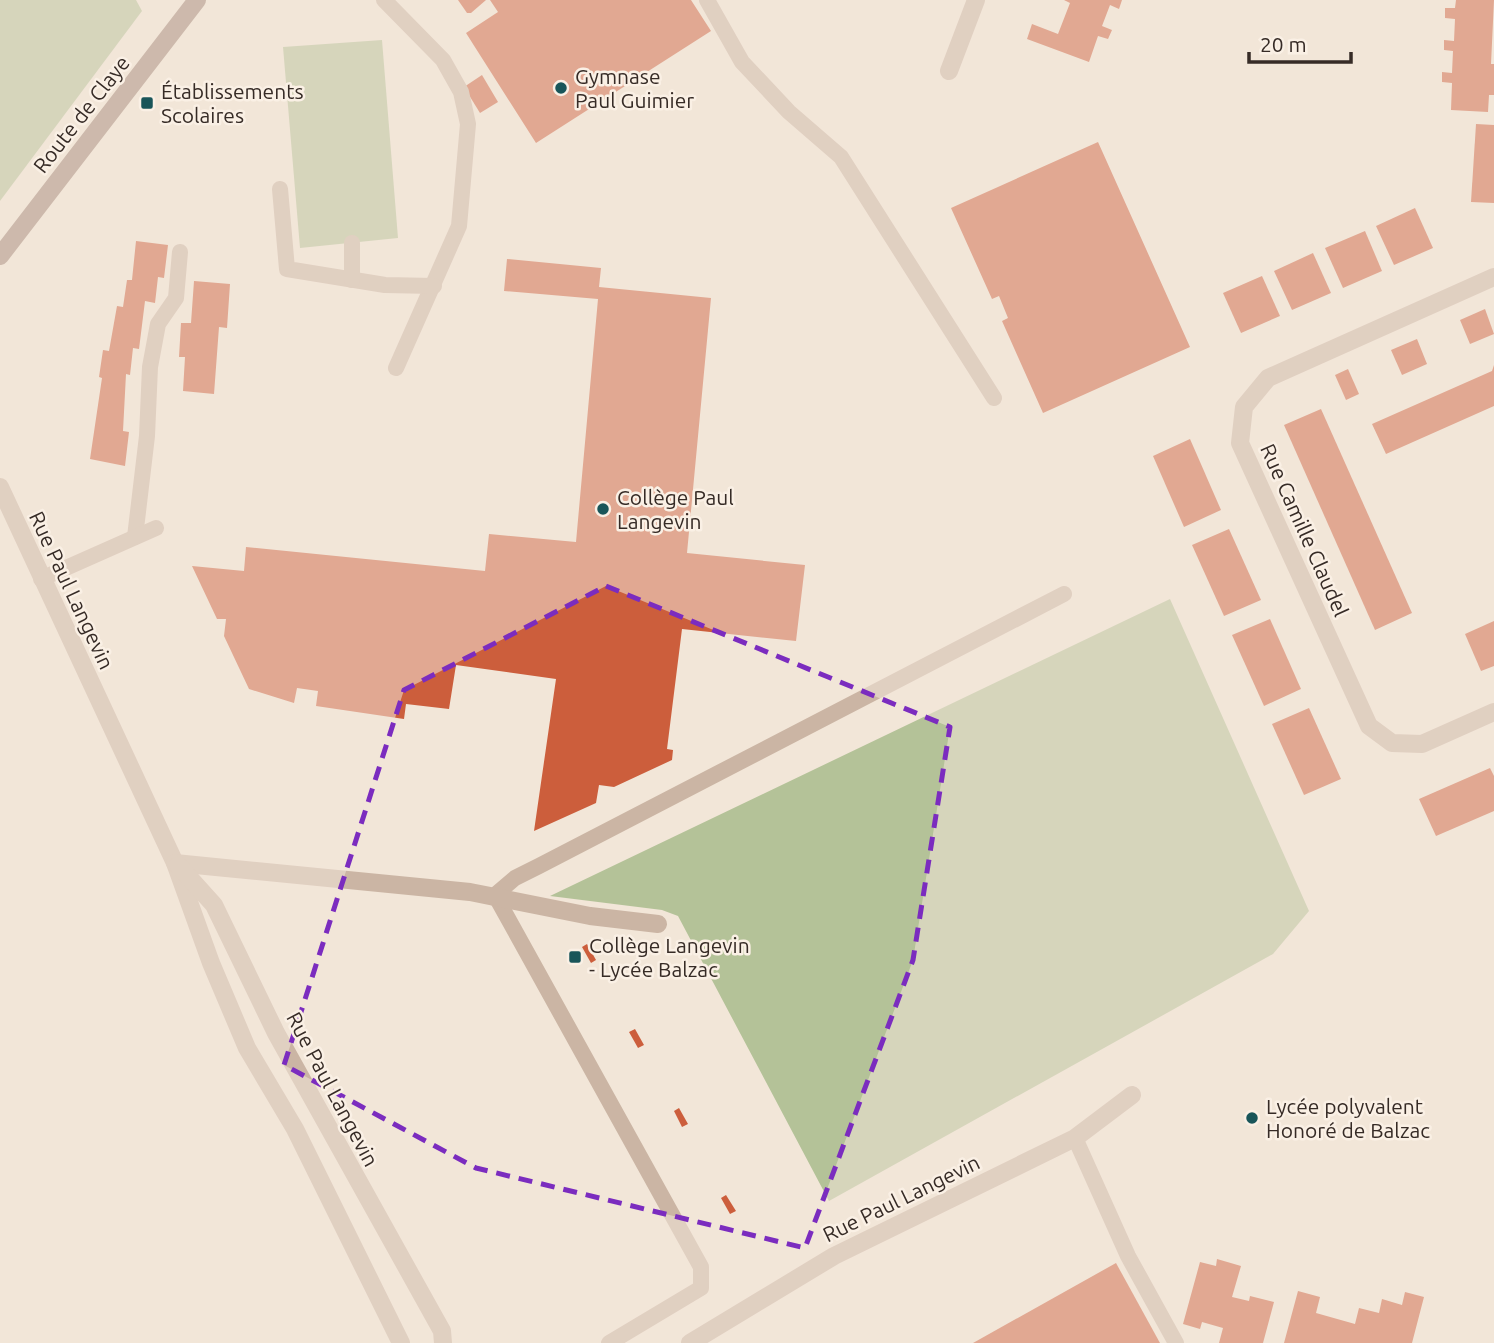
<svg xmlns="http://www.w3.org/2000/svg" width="1494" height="1343" viewBox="0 0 1494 1343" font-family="Ubuntu,sans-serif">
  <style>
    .green { fill: #b4c298 }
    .building { fill: #cc5e3c }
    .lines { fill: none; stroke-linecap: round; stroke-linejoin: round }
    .lane { stroke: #cbb5a4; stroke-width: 16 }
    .street { stroke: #cbb5a4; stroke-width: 18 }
    .secondary { stroke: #9f8475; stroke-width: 18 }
    .marked { fill: none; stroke: #7b2cbf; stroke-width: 5; stroke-dasharray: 14 9; stroke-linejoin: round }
    .poi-dot { fill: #195559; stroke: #faf0e5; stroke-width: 2.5 }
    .labels { text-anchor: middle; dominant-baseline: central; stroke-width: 5; stroke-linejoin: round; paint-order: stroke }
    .poi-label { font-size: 21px; fill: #362b26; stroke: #faf0e5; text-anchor: start }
    .street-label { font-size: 21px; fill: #362b26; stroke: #faf0e5 }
  </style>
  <rect width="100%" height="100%" fill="#f2e6d8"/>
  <!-- green -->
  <g class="green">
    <polygon points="0,0 136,0 142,11 0,201"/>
    <polygon points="382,40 398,238 300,248 283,47"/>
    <polygon points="1170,599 1309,911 1273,954 829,1201 678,916 662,910 550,896"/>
  </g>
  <!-- building -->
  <g class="building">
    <polygon points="458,0 486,0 471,13 467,13"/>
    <polygon points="490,0 691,0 711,31 536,143 466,33 498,12"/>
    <polygon points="1064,0 1122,0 1119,9 1110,5 1102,26 1112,30 1108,39 1098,36 1089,62 1027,39 1032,24 1058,34 1070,3"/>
    <polygon points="1456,0 1494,0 1491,64 1494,64 1494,95 1489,95 1488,112 1451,110 1452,83 1442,82 1442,72 1452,73 1453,51 1444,50 1444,40 1454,41 1455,19 1445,18 1445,8 1455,8"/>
    <polygon points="482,75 498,102 480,113 464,87"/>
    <polygon points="1476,124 1494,125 1494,203 1471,202"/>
    <polygon points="1098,142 1190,347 1043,413 1002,321 1008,318 999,296 992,299 951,208"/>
    <polygon points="1415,208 1433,248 1394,265 1376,226"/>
    <polygon points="1365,231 1382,271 1343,288 1325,248"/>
    <polygon points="136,241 168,245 164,278 158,277 155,303 145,301 139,349 133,348 130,375 126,374 123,431 129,432 125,466 90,459 102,378 99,377 103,350 109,351 117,306 123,307 127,280 132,280"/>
    <polygon points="1313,253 1331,293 1292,310 1274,271"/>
    <polygon points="507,259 601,268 599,287 711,298 687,553 805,565 796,641 682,629 667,749 673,750 672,760 614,787 599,785 596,803 534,831 556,679 456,665 449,709 406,704 404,719 316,706 318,691 297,688 294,703 249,689 224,636 226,619 217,619 192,566 244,571 246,547 485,571 489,534 576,542 598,299 504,291"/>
    <polygon points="1262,276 1280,316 1241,333 1223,293"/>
    <polygon points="194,281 230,284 227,328 219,327 214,394 183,391 185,357 179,357 181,323 191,323"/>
    <polygon points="1485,309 1494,334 1470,344 1460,320"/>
    <polygon points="1417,339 1427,364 1402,375 1391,350"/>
    <polygon points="1494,365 1494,406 1386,454 1372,424 1492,371"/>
    <polygon points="1348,369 1359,394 1346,400 1335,375"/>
    <polygon points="1321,409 1412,613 1375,630 1284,425"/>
    <polygon points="1190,439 1221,510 1184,527 1153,456"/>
    <polygon points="1229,529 1261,600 1224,616 1192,545"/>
    <polygon points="1270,619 1301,689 1264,706 1232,635"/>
    <polygon points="1494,621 1494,666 1481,671 1465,634"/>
    <polygon points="1309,708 1341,779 1304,795 1272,724"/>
    <polygon points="1490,768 1494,776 1494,811 1436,836 1419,799"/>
    <polygon points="587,944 596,960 591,963 582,947"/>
    <polygon points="635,1029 644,1045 638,1048 629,1032"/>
    <polygon points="679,1108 688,1124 682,1127 674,1111"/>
    <polygon points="726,1195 736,1211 730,1214 721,1198"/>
    <polygon points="1217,1259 1241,1266 1232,1297 1249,1301 1250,1296 1274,1302 1263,1343 1219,1343 1223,1328 1202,1322 1200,1329 1183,1324 1200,1262 1216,1266"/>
    <polygon points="1116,1263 1160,1343 973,1343"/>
    <polygon points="1298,1291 1320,1297 1316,1313 1355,1324 1359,1308 1379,1313 1382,1299 1402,1305 1405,1292 1424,1297 1412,1343 1284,1343"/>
  </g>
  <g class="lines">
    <!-- lane -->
    <g class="lane">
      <polyline points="384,0 443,60 461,92 468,124 459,226 396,368"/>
      <polyline points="707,0 742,62 789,112 841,157 994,398"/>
      <polyline points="280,189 287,269 385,285 434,286"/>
      <polyline points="352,280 352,243"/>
      <polyline points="135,537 147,436 150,367 158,324 176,298 180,252"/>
      <polyline points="41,579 156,528"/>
      <polyline points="1075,1138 1128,1256 1176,1343"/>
      <polyline points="609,1343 701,1288 701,1267 495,895 515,878 539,866 1064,594"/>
    </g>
    <!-- street -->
    <g class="street">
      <polyline points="949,71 976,0"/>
      <polyline points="1494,277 1268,378 1244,407 1240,443 1369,726 1392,743 1422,744 1494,712"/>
      <polyline points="0,487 175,863 211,963 247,1048 295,1129 401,1343"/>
      <polyline points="175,863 470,892 590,916 658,924"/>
      <polyline points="178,865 214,905 276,1033 442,1331 443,1343"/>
      <polyline points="690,1343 834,1256 1075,1138 1132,1095"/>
    </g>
    <!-- secondary -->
    <polyline class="secondary" points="0,256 197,0"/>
  </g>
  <!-- marked area -->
  <path d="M0 0H1494V1343H0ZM606,586L950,727L913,960L805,1248L476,1168L284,1065L404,690Z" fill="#f2e6d8" fill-opacity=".55" fill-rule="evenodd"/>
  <path class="marked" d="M606,586L950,727L913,960L805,1248L476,1168L284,1065L404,690Z"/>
  <!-- markers -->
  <g class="poi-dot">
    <circle cx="561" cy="88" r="7"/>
    <rect x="140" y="96" width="14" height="14" rx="3.5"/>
    <circle cx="603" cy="509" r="7"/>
    <rect x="568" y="950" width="14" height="14" rx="3.5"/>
    <circle cx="1252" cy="1118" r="7"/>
  </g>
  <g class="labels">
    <!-- poi labels -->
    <g class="poi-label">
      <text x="575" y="76">Gymnase<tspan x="575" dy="24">Paul Guimier</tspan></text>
      <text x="161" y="91">Établissements<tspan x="161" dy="24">Scolaires</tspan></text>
      <text x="617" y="497">Collège Paul<tspan x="617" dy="24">Langevin</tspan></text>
      <text x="589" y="945">Collège Langevin<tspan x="589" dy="24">- Lycée Balzac</tspan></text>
      <text x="1266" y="1106">Lycée polyvalent<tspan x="1266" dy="24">Honoré de Balzac</tspan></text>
    </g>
    <!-- street labels -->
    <g class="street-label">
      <text transform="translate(81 114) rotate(-52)">Route de Claye</text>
      <text transform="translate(1305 530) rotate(66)">Rue Camille Claudel</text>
      <text transform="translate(72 590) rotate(65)">Rue Paul Langevin</text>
      <text transform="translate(333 1089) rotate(62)">Rue Paul Langevin</text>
      <text transform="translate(901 1198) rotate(-26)">Rue Paul Langevin</text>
    </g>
  </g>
  <!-- scale -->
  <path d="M1249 52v10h102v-10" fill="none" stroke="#362b26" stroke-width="3.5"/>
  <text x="1260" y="52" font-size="21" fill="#362b26" stroke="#faf0e5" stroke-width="5" paint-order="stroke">20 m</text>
</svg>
